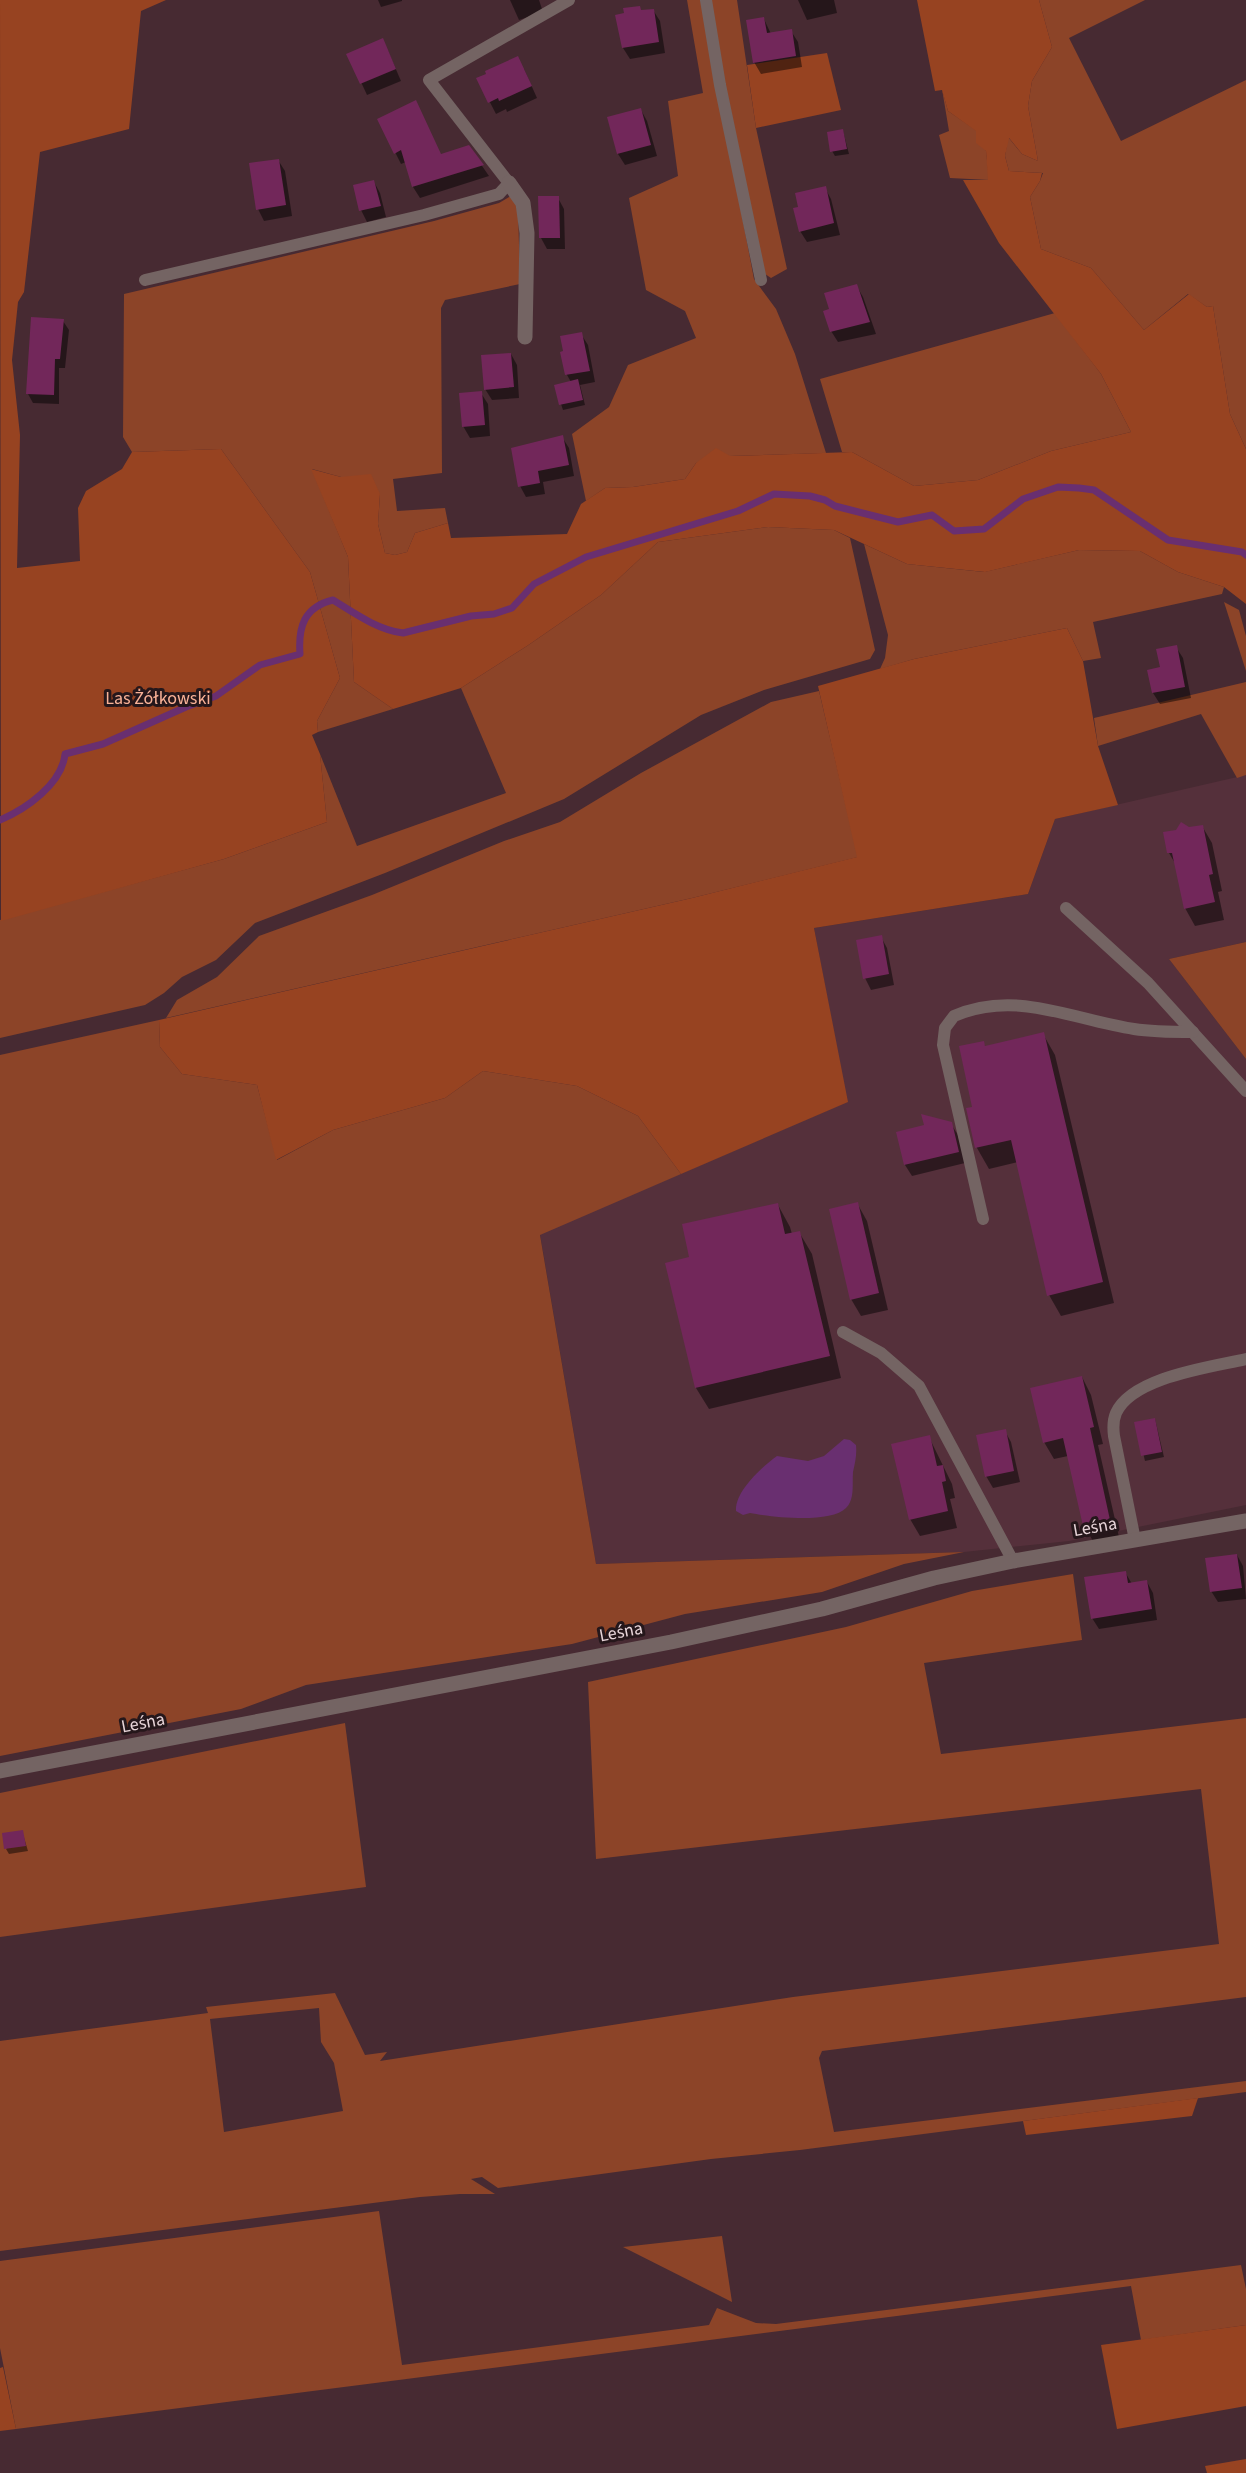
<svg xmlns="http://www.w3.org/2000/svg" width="1246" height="2473" viewBox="0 0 1246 2473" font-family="'Source Sans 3',sans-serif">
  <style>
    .built { fill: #55303b }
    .green { fill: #8c4428; fill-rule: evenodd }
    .forest { fill: #974321 }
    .water { fill: #692f70 }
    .shadow { fill: #0007 }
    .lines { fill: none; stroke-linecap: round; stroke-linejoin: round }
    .stream { stroke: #692f70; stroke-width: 7 }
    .building { fill: #72275a }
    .lane { stroke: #746463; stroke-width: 12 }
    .street { stroke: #746463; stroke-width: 15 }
    .labels { text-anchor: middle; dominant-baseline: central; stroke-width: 6; stroke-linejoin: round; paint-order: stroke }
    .park-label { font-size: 18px; fill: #f9b297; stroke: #25171b }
    .street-label { font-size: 18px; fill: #e8d5d9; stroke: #25171b }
  </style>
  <rect width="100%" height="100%" fill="#472a32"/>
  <!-- built -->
  <polygon class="built" points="1246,775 1246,942 1169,959 1246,1059 1246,1505 1069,1541 964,1552 596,1564 540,1234 847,1102 814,928 1028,894 1055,819"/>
  <!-- green -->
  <g class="green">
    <polygon points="687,0 701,0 754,279 776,309 795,354 826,453 730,456 696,463 685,479 633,487 605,488 586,501 572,434 609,407 628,365 696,338 685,311 646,290 629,198 678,176 668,101 703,93"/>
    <polygon points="710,0 737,0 756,128 787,269 771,278 765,274 716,40"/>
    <polygon points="1039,0 1145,0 1069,38 1121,141 1246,80 1246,449 1230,414 1213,306 1207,307 1188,294 1144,330 1091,268 1041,249 1030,197 1040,181 1043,173 1009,171 1005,156 1008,137 1022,154 1038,161 1028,106 1032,81 1052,47"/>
    <polygon points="942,89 948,111 977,131 986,151 989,180 950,178 939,135 949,131"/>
    <polygon points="511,196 518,205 520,284 445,300 441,308 442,473 393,479 397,511 445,508 448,523 415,533 407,552 395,555 385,553 378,524 380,494 341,477 312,469 348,557 354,682 393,709 318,732 317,721 340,678 310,572 221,449 132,452 123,437 124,294 434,221 499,203"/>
    <polygon points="1055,313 1101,374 1131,432 1051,451 978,480 914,486 852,452 842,452 820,379"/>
    <polygon points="768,527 834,530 850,538 875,650 870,659 764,690 701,715 564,799 385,873 255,923 216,960 182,977 164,993 145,1005 0,1038 0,920 224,859 327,822 320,754 357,846 506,793 461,688 527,646 601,595 658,542"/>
    <polygon points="864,544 907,564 984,572 1079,550 1140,551 1178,572 1224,587 1222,594 1093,622 1101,658 1083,661 1067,628 914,659 880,669 885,658 888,635"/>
    <polygon points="1224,602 1239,610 1246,636 1246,671"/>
    <polygon points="1246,682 1246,775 1237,778 1201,714 1098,746 1094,718"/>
    <polygon points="819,691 858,857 692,898 166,1018 177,1000 217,977 259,936 372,895 504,841 560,822 641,773 771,702"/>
    <polygon points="1246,942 1246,1059 1169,959"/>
    <polygon points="159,1020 160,1047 182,1074 257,1085 277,1160 333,1130 445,1098 483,1071 577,1086 638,1116 681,1174 540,1235 596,1564 964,1552 904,1564 822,1592 685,1614 572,1644 306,1685 241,1709 0,1756 0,1055"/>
    <path d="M1073,1574L1082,1640L924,1663L941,1754L1246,1718V1997L822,2051L819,2058L834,2132L1246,2081V2092L800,2150L711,2159L498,2188L482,2177L471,2179L495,2194H460L420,2197L0,2251V2041L208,2013L206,2007L335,1993L365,2055L387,2052L380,2061L793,1997L1219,1944L1201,1789L596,1859L588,1682L846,1627L972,1591ZM319,2008L321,2042L334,2063L343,2111L224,2132L210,2019Z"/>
    <polygon points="345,1723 366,1887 0,1937 0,1793"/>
    <polygon points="379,2211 402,2365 709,2325 717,2308 756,2323 776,2324 1241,2265 1246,2289 1246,2325 1141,2340 1131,2286 16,2429 0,2348 0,2261"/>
    <polygon points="722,2236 732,2302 623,2247"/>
  </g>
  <!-- forest -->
  <g class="forest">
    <polygon points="0,0 166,0 141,11 129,129 40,152 24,292 18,302 12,360 20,435 17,568 80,561 78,508 86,491 122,469 132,452 221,449 310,572 340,678 317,721 318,732 312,735 320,754 327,822 224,859 1,921"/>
    <polygon points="917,0 1039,0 1052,47 1032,81 1028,106 1038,161 1022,154 1009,138 1005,156 1009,171 1042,173 1040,181 1030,197 1041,249 1091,268 1144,330 1189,294 1207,307 1213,306 1230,414 1246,449 1246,604 1224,587 1178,572 1140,551 1079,550 985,572 907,564 834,530 768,527 658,542 601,595 527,646 461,688 393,709 354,682 348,557 311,469 341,477 371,474 380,494 378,524 385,553 395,555 407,552 415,533 448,523 451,538 567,534 581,504 605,488 633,487 685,479 696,463 716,448 730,456 852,452 914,486 978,480 1051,451 1131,432 1101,374 999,243 963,180 988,180 986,151 976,143 976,131 948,111 942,90 935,91"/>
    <polygon points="827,53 841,110 756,128 747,65"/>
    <polygon points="1067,628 1083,661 1098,746 1118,805 1055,819 1028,894 814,928 848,1102 681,1174 638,1116 577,1086 483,1071 445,1098 333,1130 276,1160 257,1085 182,1074 160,1047 159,1020 692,898 857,857 818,686 914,659"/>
    <polygon points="1198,2098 1192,2116 1026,2135 1023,2121"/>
    <polygon points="1246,2325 1246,2406 1117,2429 1101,2345"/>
    <polygon points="3,2367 16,2429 0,2431 0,2368"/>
    <polygon points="1246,2459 1246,2473 1207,2473 1205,2466"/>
  </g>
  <!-- water -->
  <path class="water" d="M844,1439L850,1440L856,1445C857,1455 855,1463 853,1472C852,1484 855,1499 846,1508C831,1524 771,1517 750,1513L743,1515L736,1511C735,1491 762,1467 777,1456L808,1461L824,1456Z"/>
  <!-- shadow -->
  <g class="shadow">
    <polygon points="378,0 402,0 402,1 381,7"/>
    <polygon points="510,0 539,0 543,12 519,20"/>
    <polygon points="798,0 834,0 837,13 807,20"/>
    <polygon points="653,10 660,21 665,53 630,59 623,48 617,16"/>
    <polygon points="764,19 771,34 791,31 798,42 802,67 761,74 754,62"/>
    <polygon points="388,51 401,81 367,95 348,54"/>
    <polygon points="524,69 537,98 507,112 506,109 496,114 478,79"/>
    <polygon points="641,110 647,121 657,156 625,165 618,154 608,118"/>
    <polygon points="379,120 441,155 469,147 489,176 420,198 413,187 406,162 401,164"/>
    <polygon points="843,131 849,154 835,156 832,151"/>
    <polygon points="278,160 285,171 292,216 264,221 258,209"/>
    <polygon points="374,182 380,193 386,217 367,222 361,210"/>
    <polygon points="825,188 831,199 840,235 807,242 800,231 800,208"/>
    <polygon points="558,198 564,209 565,249 547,249 541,238"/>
    <polygon points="856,285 863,297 876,334 838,342 831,331 831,310"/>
    <polygon points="63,321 69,330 65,368 59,368 59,404 33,403 28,394"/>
    <polygon points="581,334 588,345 595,382 580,385 585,405 563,410 555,386 571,382 567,375 562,353"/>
    <polygon points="511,354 517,365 519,398 492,400 485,389"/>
    <polygon points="481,393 488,404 490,436 470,438 463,426"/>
    <polygon points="562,437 569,448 574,476 543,482 545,494 526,497 520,486"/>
    <polygon points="1176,647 1183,658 1191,698 1160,704 1153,693 1149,671 1162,669"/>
    <polygon points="1202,826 1212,843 1222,891 1218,892 1224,920 1195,926 1185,908 1176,865 1169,853 1188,829"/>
    <polygon points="881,937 887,948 894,985 871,990 865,978"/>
    <polygon points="1043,1034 1055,1055 1114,1303 1061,1316 1049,1295 1018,1162 989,1169 977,1148 968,1109 974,1108 983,1043 986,1047"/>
    <polygon points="951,1124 958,1135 965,1163 912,1176 905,1165 898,1133"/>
    <polygon points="857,1203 867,1221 888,1310 861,1316 851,1299"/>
    <polygon points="778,1205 790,1227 792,1234 799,1232 812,1254 841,1378 709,1409 696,1388 691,1258"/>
    <polygon points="1082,1377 1091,1395 1103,1444 1098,1445 1119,1537 1094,1543 1084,1525 1068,1456 1054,1459 1044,1442"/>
    <polygon points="1155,1419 1164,1457 1145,1461 1136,1423"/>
    <polygon points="1005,1431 1011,1442 1020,1482 993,1488 986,1476"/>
    <polygon points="929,1437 952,1484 955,1498 950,1499 957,1528 920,1536 910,1519"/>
    <polygon points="1237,1555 1243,1566 1246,1599 1218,1602 1211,1591"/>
    <polygon points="1125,1572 1132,1584 1147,1582 1153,1593 1157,1620 1099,1629 1092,1618"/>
    <polygon points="22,1831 28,1851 9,1854 6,1849"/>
  </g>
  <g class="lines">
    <!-- stream -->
    <path class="stream" d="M0,820C26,809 62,784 65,754L103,744L186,707L216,696L260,665L300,654C298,627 304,607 333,600C354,613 378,630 403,633L471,616L494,614L512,608L534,584L586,557L738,511L774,494L810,496L825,500L835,506L898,522L932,515L954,531L984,529L1023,499L1058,487L1079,488L1094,490L1168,540L1242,552L1246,555"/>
  </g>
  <!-- building -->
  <g class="building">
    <polygon points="640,6 641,10 654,9 659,42 622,48 615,15 624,13 623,8"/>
    <polygon points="764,17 767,33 792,29 796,56 753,63 746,20"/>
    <polygon points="383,38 396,69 360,84 346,54"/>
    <polygon points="518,56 532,86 499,101 498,98 488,103 476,78 486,74 485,71"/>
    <polygon points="416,100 441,154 469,145 484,165 412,187 401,150 394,154 377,119"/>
    <polygon points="641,108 651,145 617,154 607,117"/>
    <polygon points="843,129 847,149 830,152 827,132"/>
    <polygon points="279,159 286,205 256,210 249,163"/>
    <polygon points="374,180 381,206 359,211 353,185"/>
    <polygon points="826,186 834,223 799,232 793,208 798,207 795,193"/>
    <polygon points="538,196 559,196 560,238 539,238"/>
    <polygon points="857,284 870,322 830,332 823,311 829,309 824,293"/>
    <polygon points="31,317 64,319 60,359 55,359 54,395 26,394"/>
    <polygon points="582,332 590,371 565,375 560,352 563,351 560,336"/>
    <polygon points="511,353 514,387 484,390 481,355"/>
    <polygon points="578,379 583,400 559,405 554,385"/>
    <polygon points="482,391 485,425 462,427 459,393"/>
    <polygon points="563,435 569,465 538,471 540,483 518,487 511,448"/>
    <polygon points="1177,645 1185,687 1152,693 1147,670 1160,667 1156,649"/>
    <polygon points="1181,822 1189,827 1203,825 1213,874 1209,875 1215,902 1184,909 1172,853 1167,853 1163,832 1176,830"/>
    <polygon points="882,935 889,974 863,979 856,940"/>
    <polygon points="1044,1032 1103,1282 1047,1296 1011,1140 975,1148 966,1108 972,1107 959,1046 984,1041 985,1046"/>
    <polygon points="921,1114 952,1122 959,1152 904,1165 896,1132 924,1125"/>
    <polygon points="858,1202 879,1293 850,1300 829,1209"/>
    <polygon points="778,1203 785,1234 800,1231 830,1356 695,1388 665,1263 689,1257 682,1224"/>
    <polygon points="1082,1376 1094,1427 1090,1428 1110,1520 1083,1526 1063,1438 1043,1443 1030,1388"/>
    <polygon points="1155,1418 1162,1452 1141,1456 1134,1422"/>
    <polygon points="1006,1429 1014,1471 985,1477 976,1435"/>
    <polygon points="930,1435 937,1466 943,1465 946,1481 942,1482 948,1511 909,1520 891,1444"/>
    <polygon points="1237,1554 1242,1588 1210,1592 1205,1558"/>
    <polygon points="1126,1571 1128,1583 1147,1580 1152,1609 1091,1619 1084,1577"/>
    <polygon points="23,1830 26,1846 4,1849 2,1833"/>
  </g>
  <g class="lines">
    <!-- lane -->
    <g class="lane">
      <polyline points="706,0 720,85 761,280"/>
      <polyline points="145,280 424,215 499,194 509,183 429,80 569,0"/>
      <polyline points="1066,908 1148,983 1246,1091"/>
      <path d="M983,1219L943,1045L945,1028L954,1016C1016,989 1073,1020 1134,1029C1153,1032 1174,1032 1193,1032"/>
      <polyline points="843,1332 881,1353 919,1386 1013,1561"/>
      <path d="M1135,1540L1114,1436C1113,1428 1113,1420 1116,1413C1132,1377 1211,1367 1246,1359"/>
    </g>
    <!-- street -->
    <g class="street">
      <polyline points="509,183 523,203 527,233 525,337"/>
      <polyline points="0,1771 671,1642 822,1609 934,1578 1013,1561 1246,1521"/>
    </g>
  </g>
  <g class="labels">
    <!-- park labels -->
    <g class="park-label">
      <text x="158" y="698">Las Żółkowski</text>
    </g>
    <!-- street labels -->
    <g class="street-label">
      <text transform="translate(1095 1527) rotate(-10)">Leśna</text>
      <text transform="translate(621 1632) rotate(-11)">Leśna</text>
      <text transform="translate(143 1723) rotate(-11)">Leśna</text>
    </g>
  </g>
</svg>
